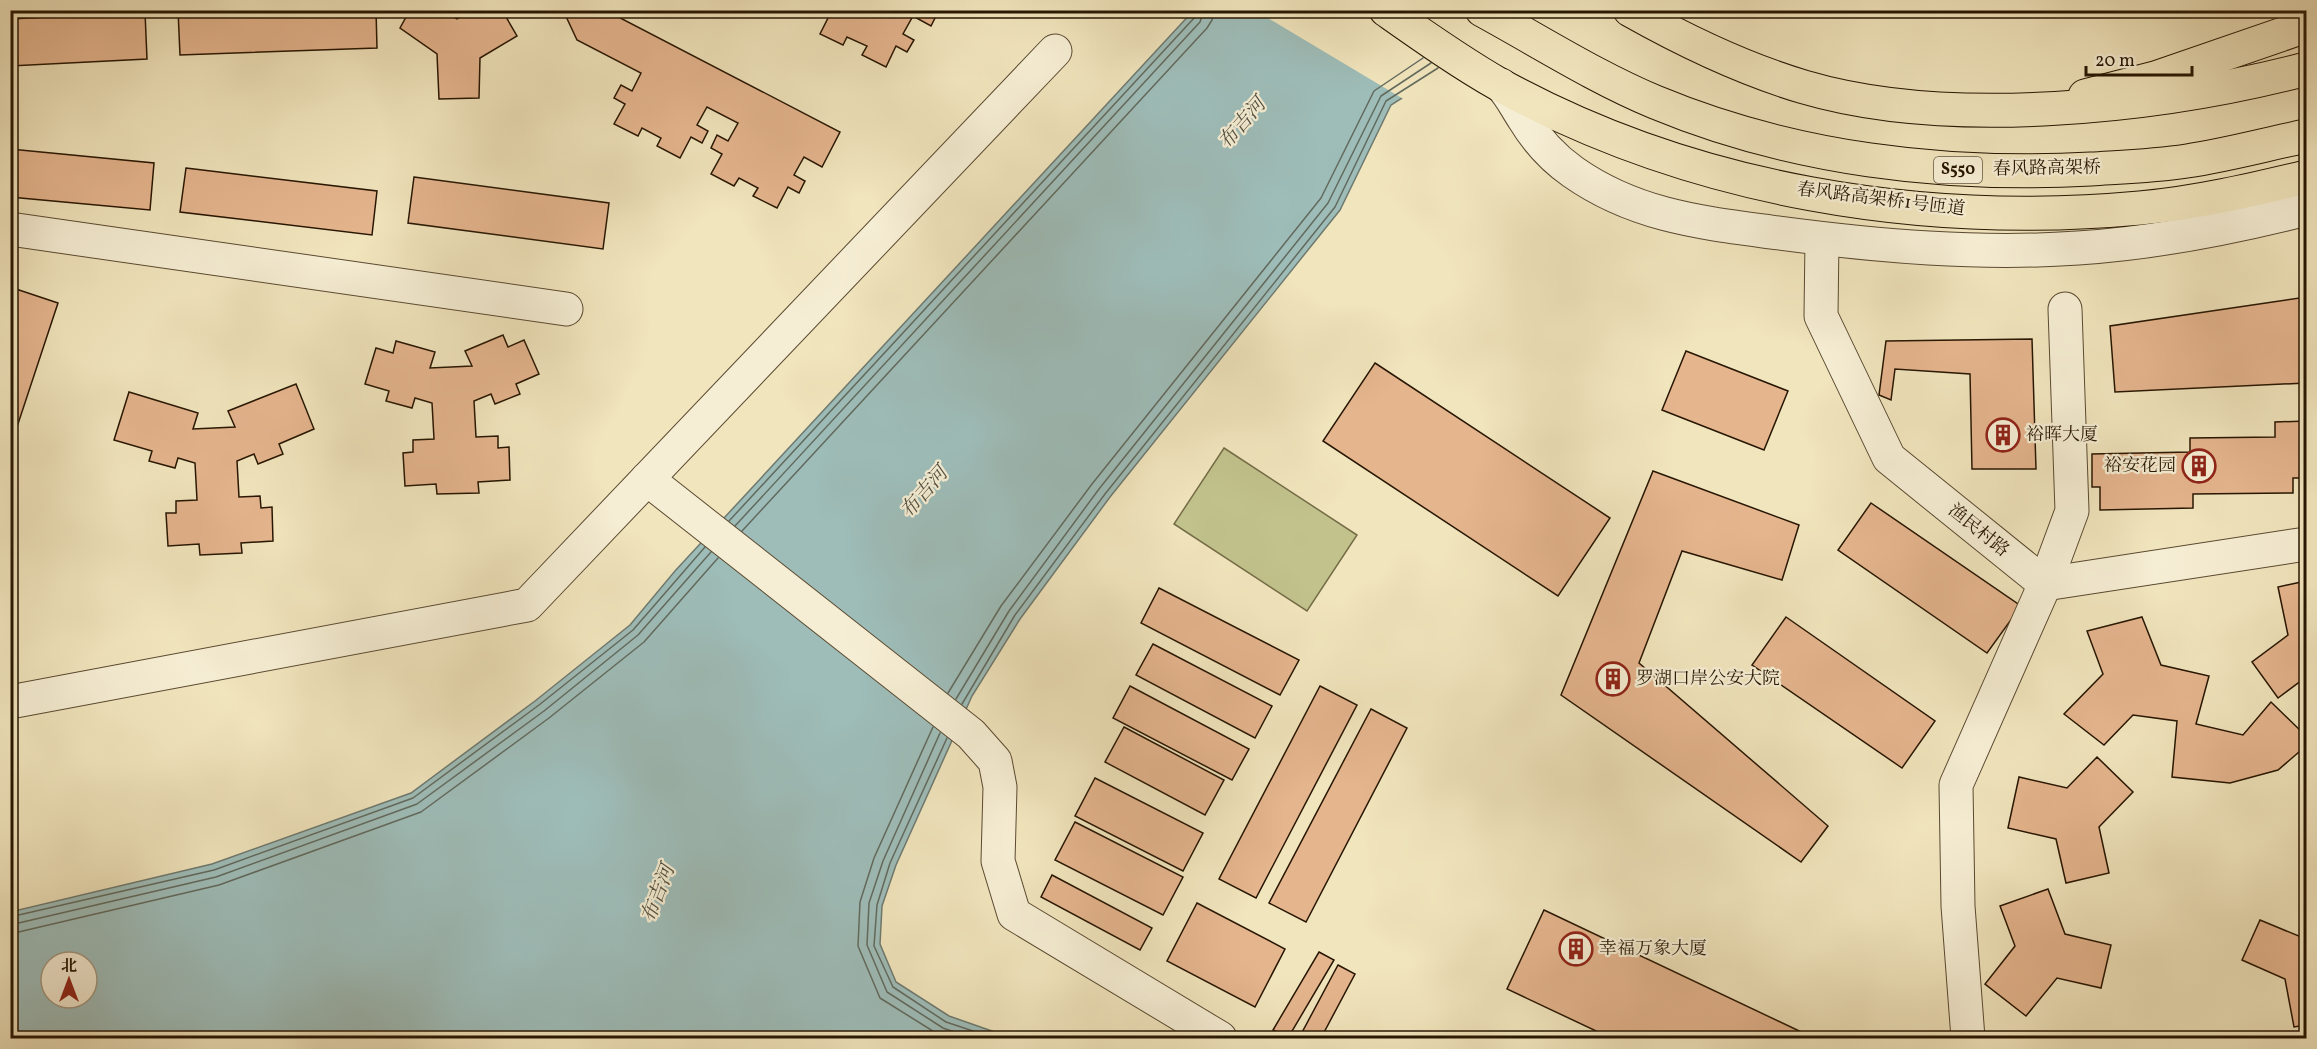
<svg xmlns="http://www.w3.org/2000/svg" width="2317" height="1049" viewBox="0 0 2317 1049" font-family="Vollkorn,'Noto Serif SC',serif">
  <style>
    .green { fill: #c1c28c; stroke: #746c47; stroke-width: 1.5 }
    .water { fill: #9ebdb9; stroke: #6e7a70; stroke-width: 1.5; fill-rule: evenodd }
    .pier { fill: #f1e5bd }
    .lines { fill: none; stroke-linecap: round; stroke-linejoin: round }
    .shore { stroke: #626a5e; stroke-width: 1.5 }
    .building { fill: #e5b58e; stroke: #271602; stroke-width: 1.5 }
    .minor-casing { stroke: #5a4a31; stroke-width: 35 }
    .major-casing { stroke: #271602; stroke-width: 35 }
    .highway-casing { stroke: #271602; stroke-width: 35 }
    .minor { stroke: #f6eed4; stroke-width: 33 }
    .major { stroke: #f1e5bd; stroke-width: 33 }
    .highway { stroke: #f1e5bd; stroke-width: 33 }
    .labels { text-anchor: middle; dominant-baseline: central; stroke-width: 4.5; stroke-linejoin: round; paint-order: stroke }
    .shield { fill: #f6eed4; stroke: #655741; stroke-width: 1.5 }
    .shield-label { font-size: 16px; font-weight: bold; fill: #271602 }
    .street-label { font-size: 18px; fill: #271602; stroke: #f6eed4 }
    .poi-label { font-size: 18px; fill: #271602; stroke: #f6eed4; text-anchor: start }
    .water-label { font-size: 20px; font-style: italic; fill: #515042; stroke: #f6eed4 }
  </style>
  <rect width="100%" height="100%" fill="#f1e5bd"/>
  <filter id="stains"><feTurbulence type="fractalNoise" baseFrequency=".00333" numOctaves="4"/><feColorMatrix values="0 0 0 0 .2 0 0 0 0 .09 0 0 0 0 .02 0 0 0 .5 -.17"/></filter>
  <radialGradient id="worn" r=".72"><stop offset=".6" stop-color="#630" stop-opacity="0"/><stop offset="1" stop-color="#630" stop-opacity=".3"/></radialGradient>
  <!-- green -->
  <polygon class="green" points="1224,448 1357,535 1307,611 1174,524"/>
  <!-- water -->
  <path class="water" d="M1193,11H1539L1391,105L1340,210L1110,497L1020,619L972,696L896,865L882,906L880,944L896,982L949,1016L1012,1038H11L10,912L212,864L411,793L535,701L630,625L675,571ZM51,962H87V998H51Z"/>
  <!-- pier -->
  <polygon class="pier" points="1542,10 1405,100 1256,11"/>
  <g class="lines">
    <!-- shore -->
    <g class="shore">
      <polyline points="729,521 1195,17 1197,10"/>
      <polyline points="735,526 1200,22 1204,10"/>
      <polyline points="742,531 1207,28 1212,20 1213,10"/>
      <polyline points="948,693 1001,606 1092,484 1321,198 1374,91 1423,58"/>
      <polyline points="956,699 1009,611 1099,489 1328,203 1381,96 1431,63"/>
      <polyline points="962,704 1015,615 1105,494 1335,207 1386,101 1438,68"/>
      <polyline points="933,727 874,858 860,902 858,946 880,998 944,1038"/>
      <polyline points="940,733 883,861 869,903 867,945 887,992 943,1028 971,1038"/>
      <polyline points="947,738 890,863 877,905 874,946 893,987 946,1022 994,1038"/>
      <polyline points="10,917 214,870 413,798 539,705 633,630 705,547"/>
      <polyline points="10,925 216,877 417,804 544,711 638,635 711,552"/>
      <polyline points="10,934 219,885 421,812 549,718 644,642 718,558"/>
    </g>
  </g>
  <!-- building -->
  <g class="building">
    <polygon points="178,10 376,10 377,48 180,55"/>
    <polygon points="410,10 442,10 457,19 472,10 502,10 517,36 480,58 479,98 439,99 437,54 400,28"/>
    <polygon points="563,10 605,10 840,132 822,167 804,157 794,175 805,181 799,193 788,187 777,208 753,196 758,188 739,178 734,186 711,174 722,154 711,148 717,135 728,141 738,123 707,107 697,125 708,131 702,143 691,137 680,158 657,146 661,138 642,128 638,136 614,124 625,104 614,98 621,85 632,91 641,73 577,40"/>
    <polygon points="827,10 939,10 931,26 913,16 903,34 914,40 907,52 896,46 886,67 862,55 867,46 847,37 843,45 820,34 831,12"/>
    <polygon points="145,12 147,59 10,66 10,19"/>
    <polygon points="10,149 154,163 150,210 10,197"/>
    <polygon points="186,168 377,191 372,235 180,212"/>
    <polygon points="414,177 609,203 603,249 408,223"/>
    <polygon points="10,287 58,303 10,448"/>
    <polygon points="2306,297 2306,383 2115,392 2110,326"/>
    <polygon points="503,335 508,347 524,340 539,374 516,384 520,394 495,404 491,394 474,401 476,437 498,436 498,448 509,447 510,480 478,482 479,493 437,494 436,484 405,486 403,453 413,452 413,440 434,439 432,403 415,398 412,408 386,401 389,391 365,384 376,348 393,353 396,341 435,352 430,368 472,366 465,351"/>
    <polygon points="2032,339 2036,469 1972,469 1970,374 1895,369 1891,400 1879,395 1886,341"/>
    <polygon points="1686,351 1788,391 1764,450 1662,410"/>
    <polygon points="1375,363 1610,518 1558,596 1323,441"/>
    <polygon points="296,384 314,429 279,444 283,454 258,464 254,454 237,461 239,497 260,496 261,508 272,507 273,541 241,543 242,553 200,555 199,544 168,546 166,513 176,513 176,501 197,500 195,463 178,458 175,468 149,461 152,451 114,440 129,392 198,413 193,429 235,427 228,411"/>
    <polygon points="2306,421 2306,478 2293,478 2293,493 2193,494 2193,508 2100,510 2100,487 2092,487 2092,454 2190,452 2190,438 2275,437 2275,422"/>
    <polygon points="1653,471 1799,525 1782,580 1682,551 1639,663 1828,826 1801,862 1561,695"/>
    <polygon points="1871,503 2021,606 1987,653 1838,550"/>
    <polygon points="2306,581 2306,677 2278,698 2252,662 2288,635 2278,587"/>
    <polygon points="1159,588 1299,660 1280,695 1141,623"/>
    <polygon points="1786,617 1935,721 1902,768 1752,665"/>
    <polygon points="2142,617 2161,665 2209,676 2196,724 2243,735 2271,702 2306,736 2306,746 2278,770 2230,783 2172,777 2177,721 2133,715 2104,745 2064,714 2103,674 2087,631"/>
    <polygon points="1153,644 1272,706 1255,738 1136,675"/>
    <polygon points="1130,686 1249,749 1232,780 1113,718"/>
    <polygon points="1320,686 1357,705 1256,898 1219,879"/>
    <polygon points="1371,709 1407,728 1306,922 1269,903"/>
    <polygon points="1124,727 1224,780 1205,815 1105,762"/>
    <polygon points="2097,757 2133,792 2099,827 2109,873 2066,883 2056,839 2008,828 2019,777 2067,788"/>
    <polygon points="1095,778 1203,833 1183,871 1075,816"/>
    <polygon points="1075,822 1183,877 1163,915 1055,860"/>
    <polygon points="1052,875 1152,928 1140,950 1041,897"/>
    <polygon points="2048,889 2065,934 2111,945 2101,988 2057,978 2026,1016 1985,984 2015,946 2000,906"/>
    <polygon points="1197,903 1285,949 1255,1007 1167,961"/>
    <polygon points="1544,910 1814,1038 1611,1038 1507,989"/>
    <polygon points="2260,920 2301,937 2306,933 2306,1025 2294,1027 2285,979 2242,960"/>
    <polygon points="1319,952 1334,960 1288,1038 1273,1030"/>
    <polygon points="1338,965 1355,974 1321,1038 1299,1038"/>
  </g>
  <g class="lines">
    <!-- minor casing -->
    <g class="minor-casing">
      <g id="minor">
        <path d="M1501,85C1511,96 1516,107 1524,119C1536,139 1553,158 1573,172C1637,217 1705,223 1779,233C1878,246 1979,255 2078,248C2156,243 2231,228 2306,209"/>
        <polyline points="10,229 566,309"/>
        <polyline points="1822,239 1821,316 1889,458 2045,584 2306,544"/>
        <polyline points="647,479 971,734 995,761 1000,787 998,861 1014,914 1220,1038"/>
        <polyline points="10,702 527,605 1055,51"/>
        <polyline points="1968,1038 1958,906 1956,785 2045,584 2072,511 2065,309"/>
      </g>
    </g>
    <!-- major casing -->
    <g class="major-casing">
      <g id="major">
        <path d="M1386,10C1423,36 1461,63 1500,85C1693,191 1922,228 2140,208C2196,203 2252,190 2306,177"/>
        <polyline points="2085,96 2155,78 2306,26"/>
      </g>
    </g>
    <!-- highway casing -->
    <g class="highway-casing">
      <g id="highway">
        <path d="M1482,10C1539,41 1595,77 1655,102C1792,159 1944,177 2091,169C2123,167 2155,166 2187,161C2227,155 2267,144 2306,136"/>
        <path d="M1630,10C1685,41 1743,69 1804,87C1950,130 2161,107 2306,69"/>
      </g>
    </g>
    <!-- minor -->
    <use href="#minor" class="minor"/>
    <!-- major -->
    <use href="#major" class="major"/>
    <!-- highway -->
    <use href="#highway" class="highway"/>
  </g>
  <!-- icons -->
  <defs>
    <g id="building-ring" transform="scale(1.725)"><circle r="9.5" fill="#f6eed4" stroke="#8f2418" stroke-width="1.5"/><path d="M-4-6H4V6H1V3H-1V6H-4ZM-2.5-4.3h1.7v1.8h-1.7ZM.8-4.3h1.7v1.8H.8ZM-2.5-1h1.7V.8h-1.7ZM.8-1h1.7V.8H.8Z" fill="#8f2418"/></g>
  </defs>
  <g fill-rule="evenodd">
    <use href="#building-ring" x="2003" y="435"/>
    <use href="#building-ring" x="2199" y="466"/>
    <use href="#building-ring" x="1613" y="679"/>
    <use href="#building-ring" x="1576" y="949"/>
  </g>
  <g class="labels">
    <!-- shield labels -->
    <rect class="shield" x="1934" y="157" width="48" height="26" rx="4.5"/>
    <g class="shield-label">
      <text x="1958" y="170">S550</text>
    </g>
    <!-- street labels -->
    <g class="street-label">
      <text transform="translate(2047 169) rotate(-1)">春风路高架桥</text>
      <text transform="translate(1881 200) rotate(7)">春风路高架桥1号匝道</text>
      <text transform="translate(1978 531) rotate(39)">渔民村路</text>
    </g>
    <!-- poi labels -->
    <g class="poi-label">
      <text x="2026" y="435">裕晖大厦</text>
      <text x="2176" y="466" text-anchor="end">裕安花园</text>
      <text x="1636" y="679">罗湖口岸公安大院</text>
      <text x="1599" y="949">幸福万象大厦</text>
    </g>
    <!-- water labels -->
    <g class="water-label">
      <text transform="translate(1243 124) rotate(-49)">布吉河</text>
      <text transform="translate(925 493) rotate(-49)">布吉河</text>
      <text transform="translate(659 894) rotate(-69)">布吉河</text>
    </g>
  </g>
  <!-- margin -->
  <rect width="2317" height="1049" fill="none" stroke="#f1e5bd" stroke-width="36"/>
  <rect x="12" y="12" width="2293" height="1025" fill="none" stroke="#271602" stroke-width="3"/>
  <rect x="18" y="18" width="2281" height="1013" fill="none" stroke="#271602" stroke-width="1.5"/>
  <!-- north arrow -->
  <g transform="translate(69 980)"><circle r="28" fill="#f6eed4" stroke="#a39880" stroke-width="1.5"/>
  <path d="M0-4.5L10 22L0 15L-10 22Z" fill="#8f2418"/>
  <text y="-9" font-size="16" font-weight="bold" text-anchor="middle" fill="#271602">北</text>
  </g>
  <!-- scale -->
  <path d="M2086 66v9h106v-9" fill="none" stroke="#271602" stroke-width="3"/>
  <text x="2095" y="66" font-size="18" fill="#271602" stroke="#f6eed4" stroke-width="4.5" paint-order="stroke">20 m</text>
  <rect width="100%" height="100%" filter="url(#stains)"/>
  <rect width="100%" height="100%" fill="url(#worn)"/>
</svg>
